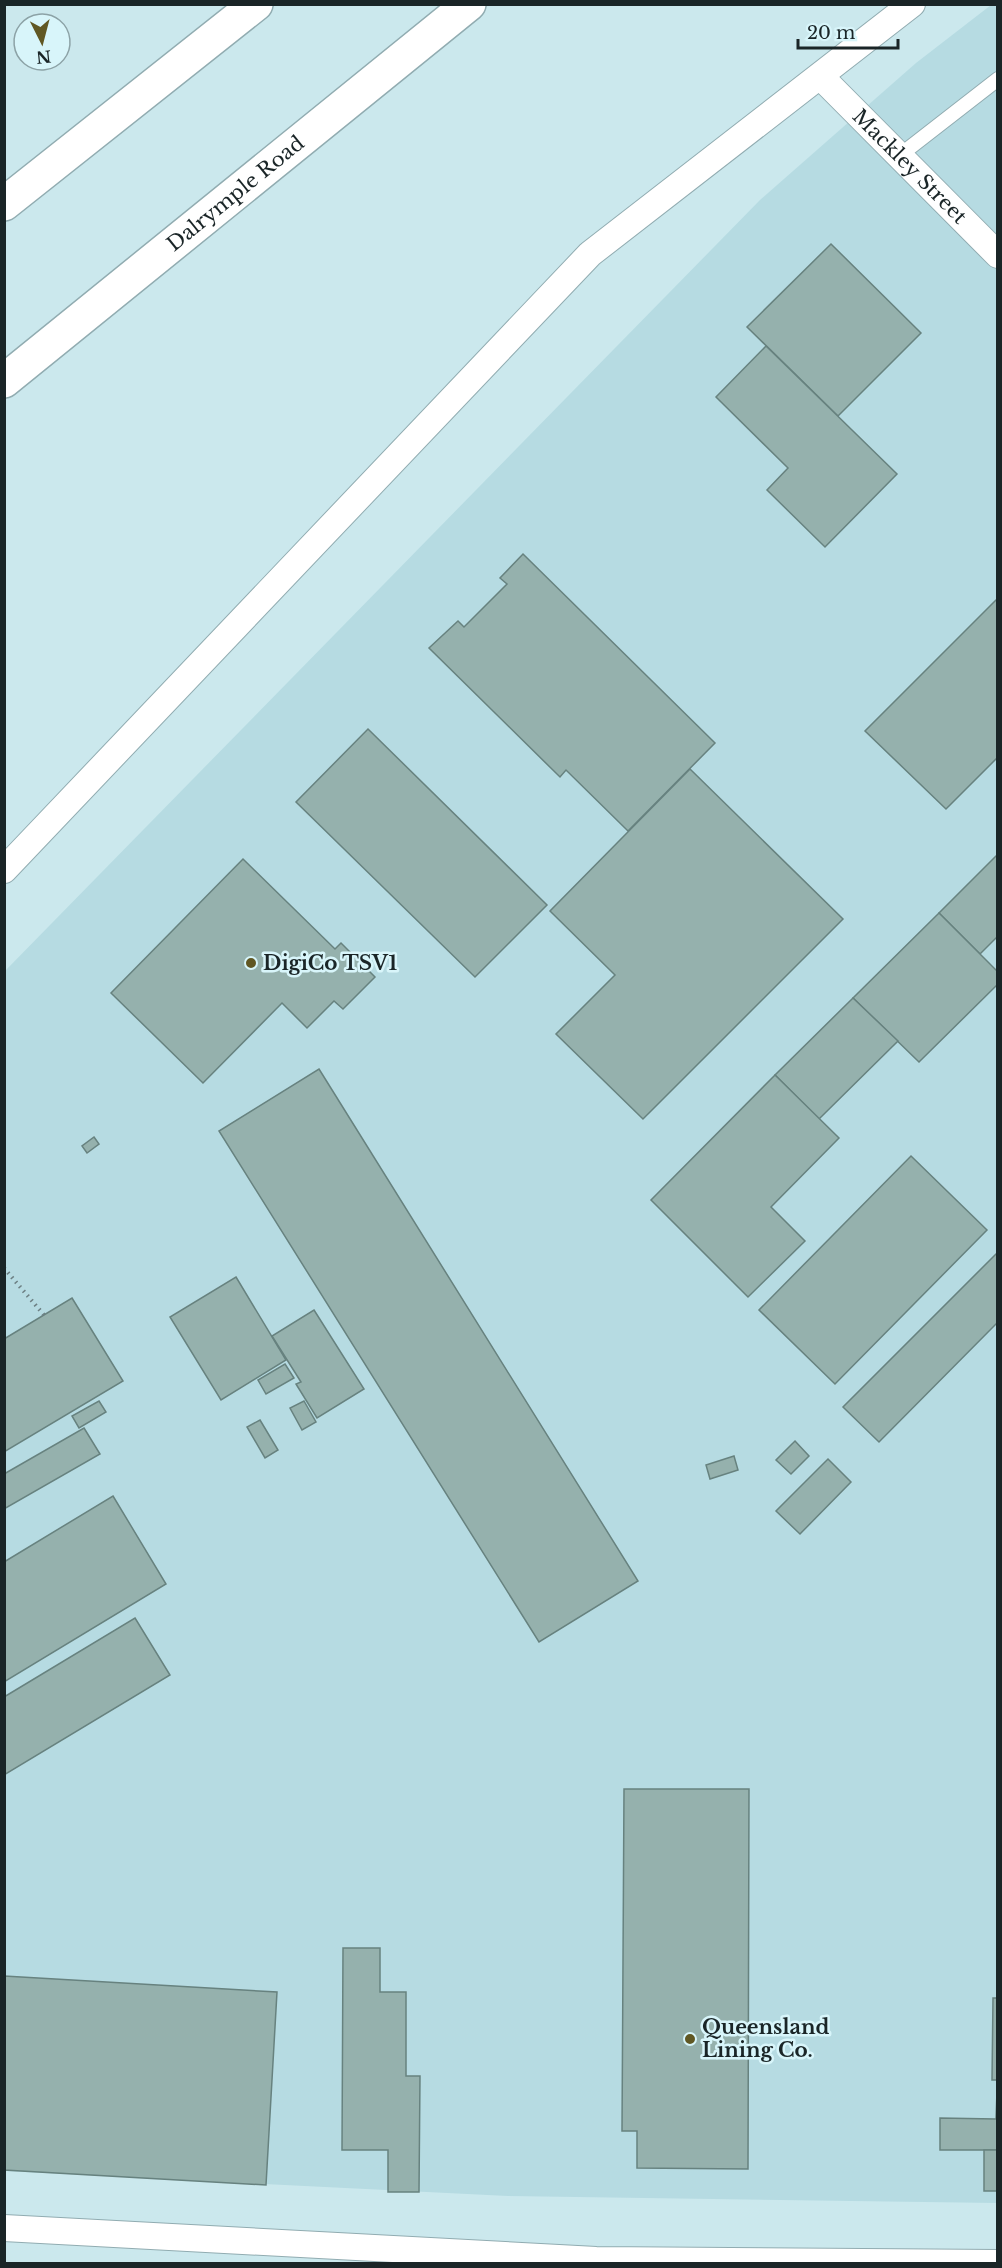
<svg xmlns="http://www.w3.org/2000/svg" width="1002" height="2268" viewBox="0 0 1002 2268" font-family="'Libre Baskerville',serif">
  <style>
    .built { fill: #b6dbe2 }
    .building { fill: #95b1ad; stroke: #67827f; stroke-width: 1.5 }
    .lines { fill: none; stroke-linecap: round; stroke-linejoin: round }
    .lane-casing { stroke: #91acb1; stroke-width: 16 }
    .street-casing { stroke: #91acb1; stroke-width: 28 }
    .primary-casing { stroke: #91acb1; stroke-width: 36 }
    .path { stroke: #6d8084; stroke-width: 4; stroke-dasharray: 1.5 4.5; stroke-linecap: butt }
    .lane { stroke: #fff; stroke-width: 14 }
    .street { stroke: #fff; stroke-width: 26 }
    .primary { stroke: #fff; stroke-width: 33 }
    .poi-dot { fill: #605723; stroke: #d8f5fa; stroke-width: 2 }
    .labels { text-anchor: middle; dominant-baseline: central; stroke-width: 5; stroke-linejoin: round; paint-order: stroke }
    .street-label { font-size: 20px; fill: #1a2527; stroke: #d8f5fa }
    .poi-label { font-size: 20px; font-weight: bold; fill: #1a2527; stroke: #d8f5fa; text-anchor: start }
  </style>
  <rect width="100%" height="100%" fill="#cbe8ed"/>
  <!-- built -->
  <polygon class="built" points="991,5 997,5 997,2203 508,2196 5,2171 4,972 760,200 916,63"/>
  <!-- building -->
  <g class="building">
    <polygon points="831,244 921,333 838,416 747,327"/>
    <polygon points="766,346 897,474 825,547 767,490 788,468 716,397"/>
    <polygon points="523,554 715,743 628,831 566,770 560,777 429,648 458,621 464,627 507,584 500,578"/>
    <polygon points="998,598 998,757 946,809 865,731"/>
    <polygon points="368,729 547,905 475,977 296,802"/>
    <polygon points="690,769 843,919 643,1119 556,1034 615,975 550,911"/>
    <polygon points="998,854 998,936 980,954 939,913"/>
    <polygon points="243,859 335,949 341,943 375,977 343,1009 334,1001 307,1028 282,1003 203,1083 111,993"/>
    <polygon points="939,913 998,972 998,984 919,1062 853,998"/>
    <polygon points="853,998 898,1041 819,1119 775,1075"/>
    <polygon points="319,1069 638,1581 539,1642 219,1131"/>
    <polygon points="775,1075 839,1138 771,1207 805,1241 748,1297 651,1200"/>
    <polygon points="94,1137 99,1144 87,1153 82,1146"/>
    <polygon points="911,1156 987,1230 835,1384 759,1310"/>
    <polygon points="998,1252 998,1322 879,1442 843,1407"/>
    <polygon points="236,1277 286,1360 221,1400 170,1317"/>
    <polygon points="72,1298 123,1381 4,1452 4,1339"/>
    <polygon points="314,1310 364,1389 317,1418 296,1384 301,1382 272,1336"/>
    <polygon points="285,1364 294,1378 266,1394 258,1380"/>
    <polygon points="99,1401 106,1412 79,1428 72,1416"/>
    <polygon points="304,1401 316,1422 302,1430 290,1408"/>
    <polygon points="260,1420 278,1450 265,1458 247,1427"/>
    <polygon points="84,1428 100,1454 4,1509 4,1474"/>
    <polygon points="795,1441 809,1456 791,1474 776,1460"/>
    <polygon points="734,1456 738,1470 710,1479 706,1465"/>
    <polygon points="828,1459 851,1482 800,1534 776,1511"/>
    <polygon points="113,1496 166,1584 4,1682 4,1562"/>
    <polygon points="135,1618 170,1675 4,1775 4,1697"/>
    <polygon points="624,1789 749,1789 748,2169 637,2168 637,2131 622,2131"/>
    <polygon points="343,1948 380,1948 380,1992 406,1992 406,2076 420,2076 419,2192 388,2192 388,2150 342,2150"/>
    <polygon points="4,1976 277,1992 266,2185 4,2170"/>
    <polygon points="993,1998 998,1998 998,2080 992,2080"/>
    <polygon points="997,2091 998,2150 940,2150 940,2118 996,2119"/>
    <rect x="984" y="2150" width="14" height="41"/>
  </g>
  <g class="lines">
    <!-- lane casing -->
    <g class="lane-casing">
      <polyline id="lane" points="899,156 998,79"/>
    </g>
    <!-- street casing -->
    <g class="street-casing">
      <g id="street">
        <path id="s1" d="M821,77L998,255"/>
        <polyline points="4,870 590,254 912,4"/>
        <polyline points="4,2228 596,2260 998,2263"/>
      </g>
    </g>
    <!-- primary casing -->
    <g class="primary-casing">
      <g id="primary">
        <polyline points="4,204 256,4"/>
        <path id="s2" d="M4,381L469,4"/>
      </g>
    </g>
    <!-- path -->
    <polyline class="path" points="4,1268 44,1315"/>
    <!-- lane -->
    <use href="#lane" class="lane"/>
    <!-- street -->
    <use href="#street" class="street"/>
    <!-- primary -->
    <use href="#primary" class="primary"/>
  </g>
  <!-- markers -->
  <g class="poi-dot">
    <circle cx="251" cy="963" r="6"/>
    <circle cx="690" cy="2039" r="6"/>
  </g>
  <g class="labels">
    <!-- street labels -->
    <g class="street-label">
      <text stroke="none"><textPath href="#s1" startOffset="126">Mackley Street</textPath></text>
      <text stroke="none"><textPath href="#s2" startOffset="298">Dalrymple Road</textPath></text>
    </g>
    <!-- poi labels -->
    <g class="poi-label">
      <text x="263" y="963">DigiCo TSV1</text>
      <text x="702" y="2027">Queensland<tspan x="702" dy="23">Lining Co.</tspan></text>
    </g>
  </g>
  <!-- border -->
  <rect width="1002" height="2268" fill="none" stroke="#1a2527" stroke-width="12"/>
  <!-- north arrow -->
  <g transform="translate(42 42) rotate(174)"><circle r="28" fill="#d8f5fa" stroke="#8ca2a6" stroke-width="1.5"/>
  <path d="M0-4.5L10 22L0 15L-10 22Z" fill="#605723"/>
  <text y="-9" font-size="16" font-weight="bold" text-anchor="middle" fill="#1a2527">N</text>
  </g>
  <!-- scale -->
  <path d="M798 39v9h100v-9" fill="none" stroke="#1a2527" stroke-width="3"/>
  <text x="807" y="39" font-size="18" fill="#1a2527" stroke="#d8f5fa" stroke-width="4.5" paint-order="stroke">20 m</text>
</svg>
